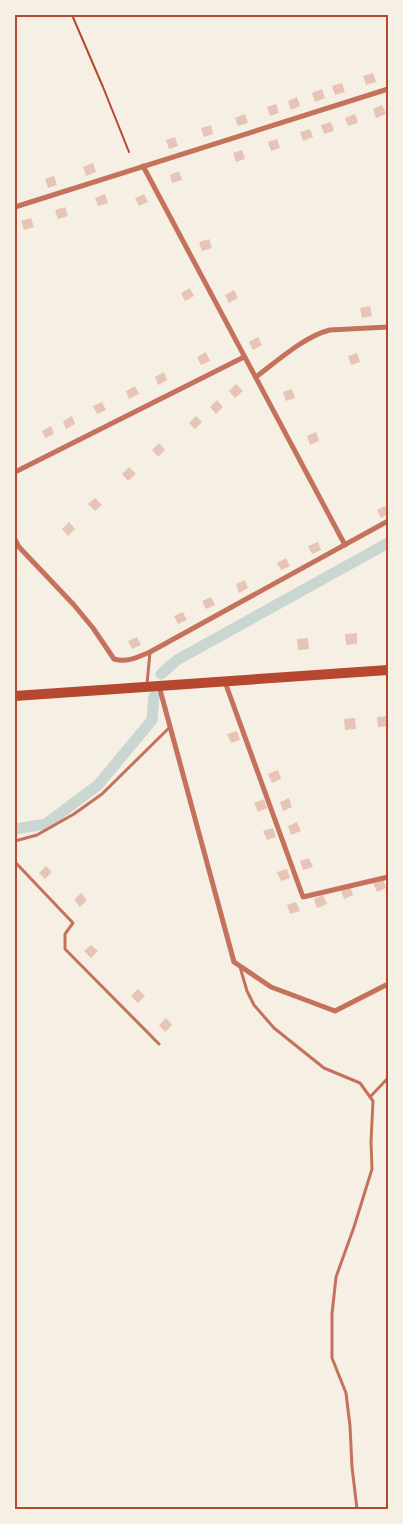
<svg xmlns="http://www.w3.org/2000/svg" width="403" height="1524" viewBox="0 0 403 1524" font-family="'Golos Text',sans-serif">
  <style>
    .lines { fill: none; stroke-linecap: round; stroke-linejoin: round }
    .canal { stroke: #c9d6d2; stroke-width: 11 }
    .building { fill: #e6c5b7 }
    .path { stroke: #b5482f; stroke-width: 2 }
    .service { stroke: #c5725c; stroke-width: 3 }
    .minor { stroke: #c5725c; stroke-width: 5 }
    .primary { stroke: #b5482f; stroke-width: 10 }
    .neatline { fill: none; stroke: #b5482f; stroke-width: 2 }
  </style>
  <rect width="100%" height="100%" fill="#f6efe4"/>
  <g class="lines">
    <!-- canal -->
    <g class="canal">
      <polyline points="161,674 177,660 388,543"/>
      <polyline points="15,829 46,824 98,785 152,720 154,696"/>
    </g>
  </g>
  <!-- building -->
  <g class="building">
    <polygon points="373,73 376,82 366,85 363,76"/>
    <polygon points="342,83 345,92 335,95 332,86"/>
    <polygon points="322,89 325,98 315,102 312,93"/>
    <polygon points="297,97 300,106 291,110 288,101"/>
    <polygon points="276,104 279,113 270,116 267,107"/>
    <polygon points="382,105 386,114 376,118 373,109"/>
    <polygon points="245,114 248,123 238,126 235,118"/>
    <polygon points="355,114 358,123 348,126 345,118"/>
    <polygon points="331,122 334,131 324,134 321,125"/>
    <polygon points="211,125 213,134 204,137 201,128"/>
    <polygon points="310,129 313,137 303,141 300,132"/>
    <polygon points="175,137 178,146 169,149 166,140"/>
    <polygon points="277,139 280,148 271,151 268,142"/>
    <polygon points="242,150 245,159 236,162 233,153"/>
    <polygon points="93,163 96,172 86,176 83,167"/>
    <polygon points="179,171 182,180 172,183 170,175"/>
    <polygon points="54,176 57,185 48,188 45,179"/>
    <polygon points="105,194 108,203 98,206 95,198"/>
    <polygon points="144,194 148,202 139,206 135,198"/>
    <polygon points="65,207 68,216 58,219 55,210"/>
    <polygon points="31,218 34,227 24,230 21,221"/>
    <polygon points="209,239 212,248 202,251 199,242"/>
    <polygon points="190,288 194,296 185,301 181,293"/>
    <polygon points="234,290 238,298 229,303 225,295"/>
    <polygon points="370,306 372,316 362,318 360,308"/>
    <polygon points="258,337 262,345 253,350 249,342"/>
    <polygon points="206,352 210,361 201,365 197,357"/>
    <polygon points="357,353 360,362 351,365 348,356"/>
    <polygon points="164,372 167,380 158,385 155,377"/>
    <polygon points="236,384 243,391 235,398 229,391"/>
    <polygon points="135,386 139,394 129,399 126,391"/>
    <polygon points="292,389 295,398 286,401 283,392"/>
    <polygon points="217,400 223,407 216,414 210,407"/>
    <polygon points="102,402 106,410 97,414 93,406"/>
    <polygon points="72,416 75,424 66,429 63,421"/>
    <polygon points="196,416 202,422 195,429 189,423"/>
    <polygon points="51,426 54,434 45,438 42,431"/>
    <polygon points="316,432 319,441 310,445 307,436"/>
    <polygon points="159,443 165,450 158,457 152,450"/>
    <polygon points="129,467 136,474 128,481 122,474"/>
    <polygon points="95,498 102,505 95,511 88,504"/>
    <polygon points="385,506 388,510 388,514 381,518 377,510"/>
    <polygon points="69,522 75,529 68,536 62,529"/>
    <polygon points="318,542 321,550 312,554 308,546"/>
    <polygon points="286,558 290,566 281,570 277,563"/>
    <polygon points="245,580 248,588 239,593 236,584"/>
    <polygon points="211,597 215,605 206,609 202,601"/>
    <polygon points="183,612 187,620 178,624 174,616"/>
    <polygon points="357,633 357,644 346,645 345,634"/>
    <polygon points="137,637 141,645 132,649 128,641"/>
    <polygon points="308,638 309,649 298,650 297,639"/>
    <polygon points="388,716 388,726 378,727 377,717"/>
    <polygon points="355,718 356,729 345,730 344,719"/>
    <polygon points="237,731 240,740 231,743 227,734"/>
    <polygon points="278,770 281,779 272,783 268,774"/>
    <polygon points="289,798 292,807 283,811 280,802"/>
    <polygon points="264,799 267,808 258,812 254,803"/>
    <polygon points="297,822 301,831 291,835 288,826"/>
    <polygon points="273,828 276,837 267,840 263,831"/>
    <polygon points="309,858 313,867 303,870 300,861"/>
    <polygon points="46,866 52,872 45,879 39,873"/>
    <polygon points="287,869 290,878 281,881 277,872"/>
    <polygon points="383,879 386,888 377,892 373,883"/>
    <polygon points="350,886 353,895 344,899 341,890"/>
    <polygon points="81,893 87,900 80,907 74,900"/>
    <polygon points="323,895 327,904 317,908 314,899"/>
    <polygon points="296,902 300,911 290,914 287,905"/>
    <polygon points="91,945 98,951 91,958 84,951"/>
    <polygon points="138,989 145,996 138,1003 131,996"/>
    <polygon points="166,1018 172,1025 165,1032 159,1025"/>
  </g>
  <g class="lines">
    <!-- path -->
    <polyline class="path" points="72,15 103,87 129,152"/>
    <!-- service -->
    <g class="service">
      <polyline points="147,684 150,652"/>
      <polyline points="15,841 37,835 74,814 102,794 170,727"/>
      <polyline points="15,862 73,923 65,934 65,949 159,1044"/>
      <polyline points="240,967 247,991 254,1005 274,1028 324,1068 360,1083 373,1101 371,1142 372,1169 354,1227 336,1277 332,1314 332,1358 346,1393 350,1426 352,1467 357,1509"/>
      <polyline points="370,1097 388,1078"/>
    </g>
    <!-- minor -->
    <g class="minor">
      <polyline points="143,166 345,545"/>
      <polyline points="15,207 388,89"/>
      <path d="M256,377C277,361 305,336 330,330L388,327"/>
      <polyline points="15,472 244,357"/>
      <path d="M15,539L19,547L74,605L93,628L114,659C127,663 138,657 150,652L388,521"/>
      <polyline points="225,682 303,897 388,877"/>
      <polyline points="159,686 234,962 271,987 335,1011 388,984"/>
    </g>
    <!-- primary -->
    <polyline class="primary" points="15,696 388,670"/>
  </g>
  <!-- border -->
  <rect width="403" height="1524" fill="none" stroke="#f6efe4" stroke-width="32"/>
  <rect x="16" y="16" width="371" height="1492" class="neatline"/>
</svg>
